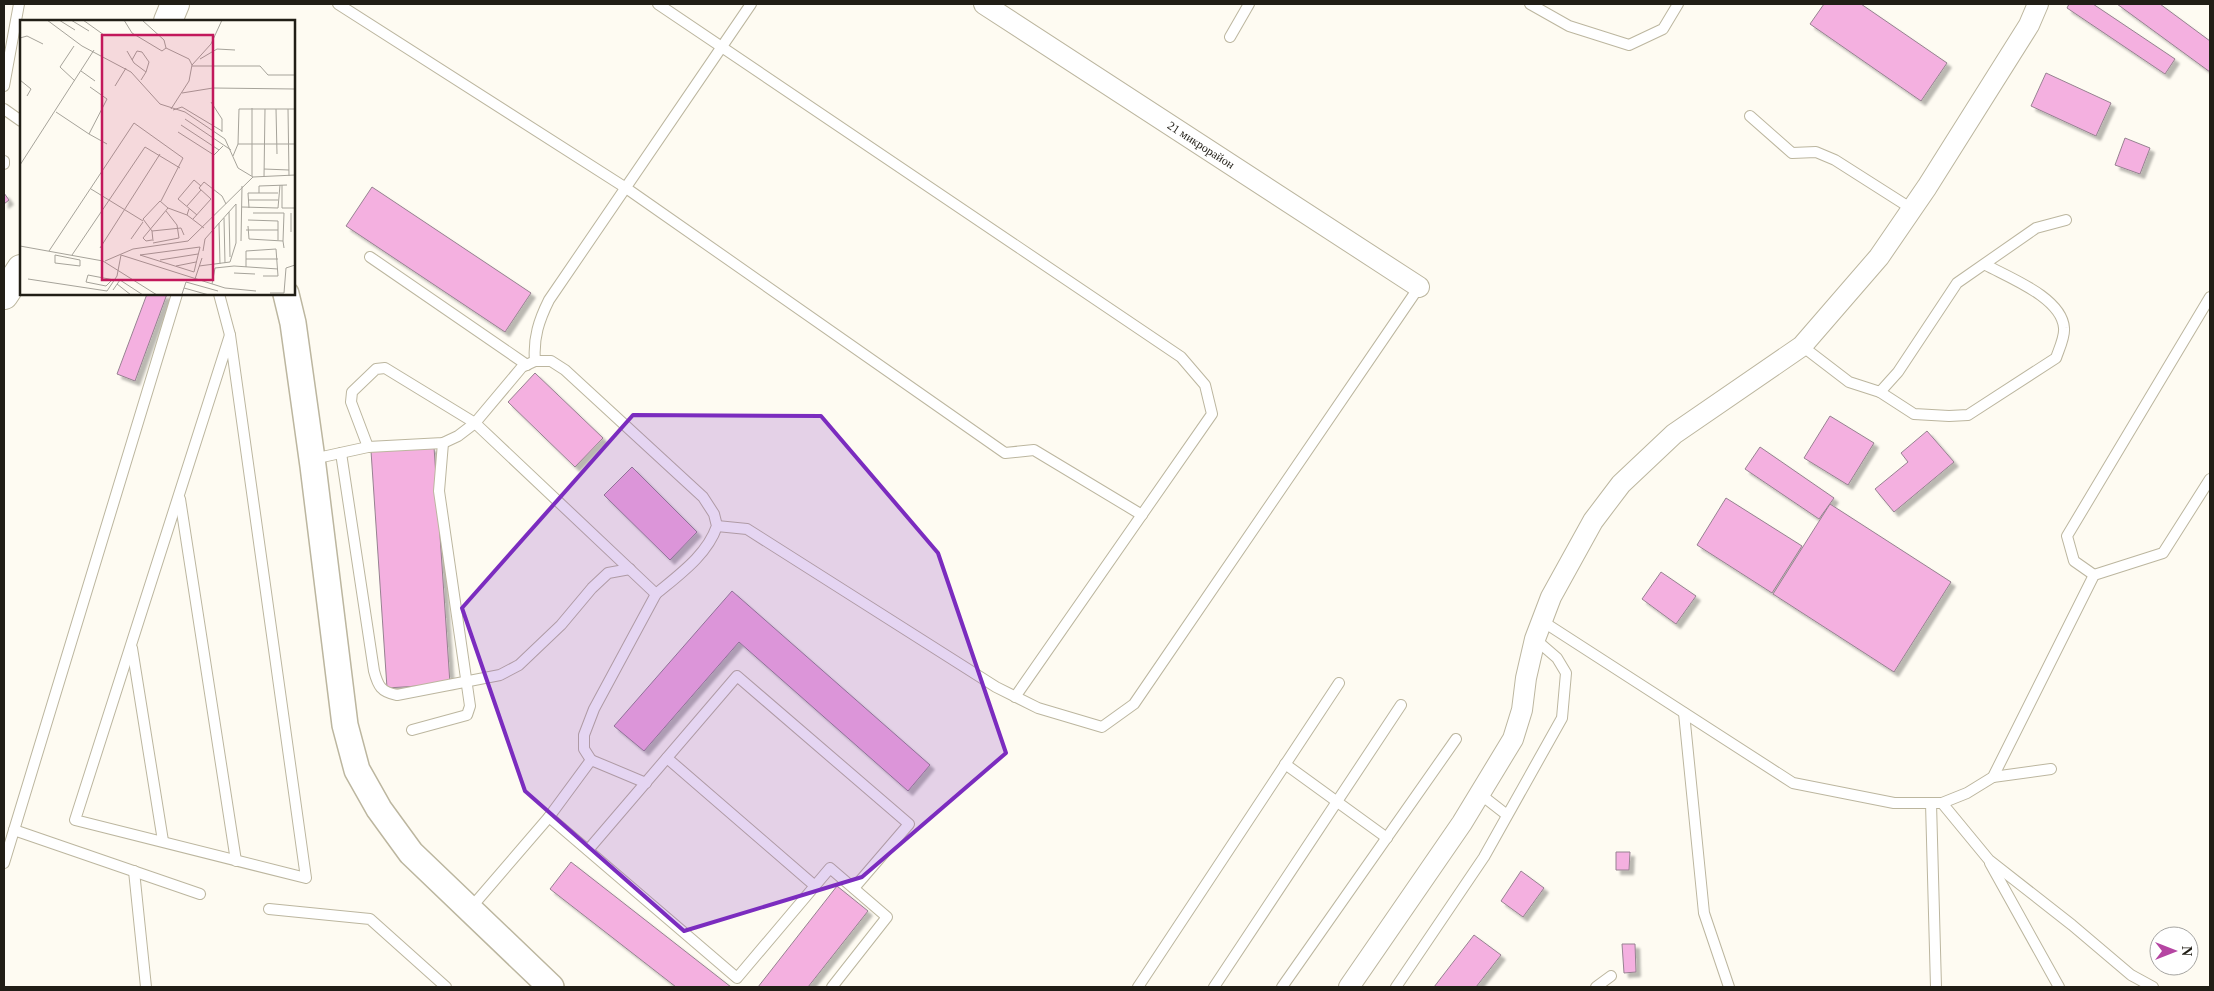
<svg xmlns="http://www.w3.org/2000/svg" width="2214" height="991" viewBox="0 0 2214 991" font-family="Georgia,serif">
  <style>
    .building { fill: #f4b0e0; stroke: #968290; filter: url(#shadow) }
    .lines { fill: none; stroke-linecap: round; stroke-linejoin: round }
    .service-casing { stroke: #bcb69f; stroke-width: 12 }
    .minor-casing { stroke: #bcb69f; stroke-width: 22 }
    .tertiary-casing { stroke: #bcb69f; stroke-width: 28 }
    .secondary-casing { stroke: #bcb69f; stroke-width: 30 }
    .service { stroke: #fff; stroke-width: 10 }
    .minor { stroke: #fff; stroke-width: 20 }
    .tertiary { stroke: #fff; stroke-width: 25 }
    .secondary { stroke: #fff; stroke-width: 28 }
    .marked { fill: #7b2cbf; fill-opacity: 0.2; stroke: #7b2cbf; stroke-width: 4; stroke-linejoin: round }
    .labels { text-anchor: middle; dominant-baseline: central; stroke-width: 4; stroke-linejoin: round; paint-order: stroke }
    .street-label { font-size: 12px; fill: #211e16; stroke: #fff }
    .inset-road { fill: none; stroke: #a6a39a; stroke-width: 1 }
    .view { fill: #c2185b; fill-opacity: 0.15; stroke: #c2185b; stroke-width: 2.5 }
    .inset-edge { fill: none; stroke: #211e16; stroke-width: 2.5 }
  </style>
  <defs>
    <filter id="shadow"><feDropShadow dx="4.5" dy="4.5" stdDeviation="1" flood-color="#0004"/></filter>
  </defs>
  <rect width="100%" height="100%" fill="#fefbf2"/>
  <!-- building -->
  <g class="building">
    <polygon points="1824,4 1861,4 1947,63 1921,101 1810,24"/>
    <polygon points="2069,4 2093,4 2175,59 2165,74 2067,8"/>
    <polygon points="2117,4 2160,4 2210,41 2210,72"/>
    <polygon points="2046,73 2111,103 2096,136 2031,106"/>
    <polygon points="2125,138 2150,148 2140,174 2115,165"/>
    <polygon points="372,187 531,293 505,332 346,226"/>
    <polygon points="4,193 9,200 4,204"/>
    <polygon points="147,294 167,294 135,381 117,374"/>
    <polygon points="535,373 603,438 575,467 508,402"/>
    <polygon points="1830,416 1874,443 1848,485 1804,458"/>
    <polygon points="1927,431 1954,462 1894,512 1875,489 1908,462 1901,453"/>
    <polygon points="434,447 450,684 387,688 371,451"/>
    <polygon points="1760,447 1834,498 1819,519 1745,469"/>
    <polygon points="632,467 697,532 670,560 604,495"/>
    <polygon points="1726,498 1802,546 1772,593 1697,545"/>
    <polygon points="1830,504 1951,582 1894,672 1773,594"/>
    <polygon points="1661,572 1696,596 1676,624 1642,599"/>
    <polygon points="732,591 930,765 908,791 739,642 644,751 614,726"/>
    <polygon points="1616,852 1630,852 1629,870 1616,870"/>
    <polygon points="571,862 731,987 676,987 550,889"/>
    <polygon points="1521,871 1544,888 1523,917 1501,901"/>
    <polygon points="837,886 868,911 808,987 758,987"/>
    <polygon points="1474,935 1501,955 1476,987 1434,987"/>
    <polygon points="1622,944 1635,944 1636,972 1624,973"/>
  </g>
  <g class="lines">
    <!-- service casing -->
    <g class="service-casing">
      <g id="service">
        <polyline points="338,4 626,188 1005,453 1034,450 1142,515"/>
        <polyline points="658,4 1181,357 1205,385 1212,414 1015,697"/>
        <polyline points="1530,4 1569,26 1629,45 1663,29 1678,4"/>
        <polyline points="1230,37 1249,4"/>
        <polyline points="4,86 19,4"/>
        <polyline points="4,109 21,121"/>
        <polyline points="1750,116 1792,153 1816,152 1835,160 1912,209"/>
        <polyline points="4,161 4,164"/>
        <polyline points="370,257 527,365"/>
        <polyline points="219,294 230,335"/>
        <polygon points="230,335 306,878 75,820"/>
        <polyline points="1802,346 1849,382 1880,392 1898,372 1957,283 2036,228 2066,220"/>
        <path d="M535,361C533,338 539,320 549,300L751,4"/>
        <path d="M1880,392L1914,414L1949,416L1968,415L2056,358C2059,349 2065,337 2064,328C2062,298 2010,278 1986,265"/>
        <polyline points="368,447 351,402 352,392 376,369 385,368 475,423 656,594 594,709 584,735 584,749 591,760"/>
        <path d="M341,453L374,671C378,686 381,692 397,695L500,675L519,665L561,625L592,588L608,573L630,569"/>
        <path d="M313,459L368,447L443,443L458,436L475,423L522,367L535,361H551L565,370L703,497L714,514L717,526C707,555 680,574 656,594"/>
        <polyline points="180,499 236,861"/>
        <polyline points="717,526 747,529 996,687 1038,708 1102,727 1134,704 1419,287"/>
        <polyline points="2094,575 2074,561 2067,536 2210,297"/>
        <polyline points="1542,621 1793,783 1894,803 1942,803 1967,793 1993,777 2094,575 2163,553 2210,479"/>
        <polyline points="132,648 163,841"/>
        <polyline points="1684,713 1704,913 1729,987"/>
        <polyline points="412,730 467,715 470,706 439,491 443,443"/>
        <polyline points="667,758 815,886"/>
        <polyline points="1285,764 1387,838"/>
        <polyline points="1993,777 2051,769"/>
        <polyline points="1480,794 1507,815"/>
        <polyline points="1931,803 1936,987"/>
        <polyline points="1942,803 1989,860 2072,925 2131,975 2153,987"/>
        <polyline points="549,817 737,978 830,868 887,917 832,987"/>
        <polyline points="14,830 200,894"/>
        <polyline points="588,850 737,676 909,824 854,888"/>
        <polyline points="4,863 177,294"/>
        <polyline points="1990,863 2059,987"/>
        <polyline points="134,871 146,987"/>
        <polyline points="269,909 370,919 446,987"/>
        <polyline points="469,910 549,817 591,760 646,783"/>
        <polyline points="1138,987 1339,683"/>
        <polyline points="1214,987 1401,705"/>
        <polyline points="1282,987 1456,739"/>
        <polyline points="1396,987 1484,857 1562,718 1566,673 1557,658 1535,639"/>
        <polyline points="1596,987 1611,976"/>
      </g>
    </g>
    <!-- minor casing -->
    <g class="minor-casing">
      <g id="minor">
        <polyline points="984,4 1419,287"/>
        <polyline points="1349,987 1462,823 1513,739 1522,710 1526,678 1535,639 1551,597 1593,521 1621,484 1674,434 1802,346 1879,257 1927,187 2029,25 2038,4"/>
      </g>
    </g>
    <!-- tertiary casing -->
    <g class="tertiary-casing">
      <polyline id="tertiary" points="286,294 293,323 313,466 345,725 357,770 379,809 411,853 551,987"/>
    </g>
    <!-- secondary casing -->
    <g class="secondary-casing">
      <g id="secondary">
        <polyline points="168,21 175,4"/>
        <polyline points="4,295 21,269"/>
      </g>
    </g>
    <!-- service -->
    <use href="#service" class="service"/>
    <!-- minor -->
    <use href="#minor" class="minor"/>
    <!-- tertiary -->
    <use href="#tertiary" class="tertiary"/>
    <!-- secondary -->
    <use href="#secondary" class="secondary"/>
  </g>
  <!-- marked area -->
  <path class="marked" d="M633,415L821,416L938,553L1006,753L862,877L684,931L525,791L462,608Z"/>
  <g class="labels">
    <!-- street labels -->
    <g class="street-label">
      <text transform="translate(1201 145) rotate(33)">21 микрорайон</text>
    </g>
  </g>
  <!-- overview -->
  <g transform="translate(20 20)">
    <rect width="275" height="275" fill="#fefbf2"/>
    <path class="inset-road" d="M27,0L62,26L111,52L140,84L165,92L205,119L218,148L233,157M39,0L55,10M51,0L69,11M63,0L84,15M104,0L112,13L142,31L146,28M122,0L144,20L146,28L169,39L172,45L169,61L151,89M0,18L7,16L23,24M54,26L40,47L55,61M107,31L114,43L126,52L121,60M180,39L197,29L215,30M112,40L117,31L122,32L129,42L126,52M172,45L191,24L202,0M172,46H240L248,55H275M61,51L75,61M0,60L11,69L7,76M95,66L106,48M162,73L193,68L275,69M191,82L202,99V112M232,88V156M256,89L257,134M268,89L269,156M153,90L162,87L202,111M36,92L69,114L87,79L70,67M165,99L211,130M161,105L199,130M158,112L194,135L203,126M69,114L87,124M218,124H275M213,136L218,124L219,89H275M0,145L74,30M244,149L269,150M244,157L245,89M262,165V188H275M71,169L123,201M239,173V166L267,165M229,180H258M167,186L181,170M222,187L258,188L260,165M229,188L228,173H258M169,189L167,195L184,208M209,192L210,237M233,193H264L263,221M177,195L158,179L174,160L181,166M204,198L205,243M173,199L191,179L179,168L184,162L202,176L206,184M228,200L258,201V220M199,203L200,244M228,206L229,219L263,221L264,228M226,210H258M132,211L161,208L164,215M193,211V244M271,212V193M111,219L123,202M132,220L126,221L123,218L148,188L167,195M133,221L132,211L123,199L140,181L148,188M221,221L222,166M133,223L159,218L157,205L146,191M0,226L83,241L137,275M180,227L174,252L120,235ZM80,228L140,134M29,231L114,103L163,138L141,181M35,235L60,240V246L35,243ZM52,235L125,127L160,148M226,239H258M140,240L178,234M85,241L113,229L168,221L233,157L275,155M156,246L176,242M179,246L210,242L216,223V184L185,219L183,231M226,247V231L256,229L258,256H243M214,253L235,254M8,259L87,271L97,256L101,235L205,268L236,271M175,259L182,238M92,260L86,266L66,262L68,255L94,260M97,264L111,275M192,264L195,248L214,246L258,249M164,268L189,275M93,270L100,260L123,275M250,273H264L266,248L275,245M165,275L162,274L166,262L198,271"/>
    <path class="view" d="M82,15H193V260H82Z"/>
    <rect width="275" height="275" class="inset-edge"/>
  </g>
  <!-- border -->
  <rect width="2214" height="991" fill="none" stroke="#211e16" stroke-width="10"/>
  <!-- north arrow -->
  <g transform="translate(2174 951) rotate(90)"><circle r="24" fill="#ffffff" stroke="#a6a5a2"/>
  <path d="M0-4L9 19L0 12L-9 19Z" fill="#b545a2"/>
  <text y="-8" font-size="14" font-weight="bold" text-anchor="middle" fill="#211e16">N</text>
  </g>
</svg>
